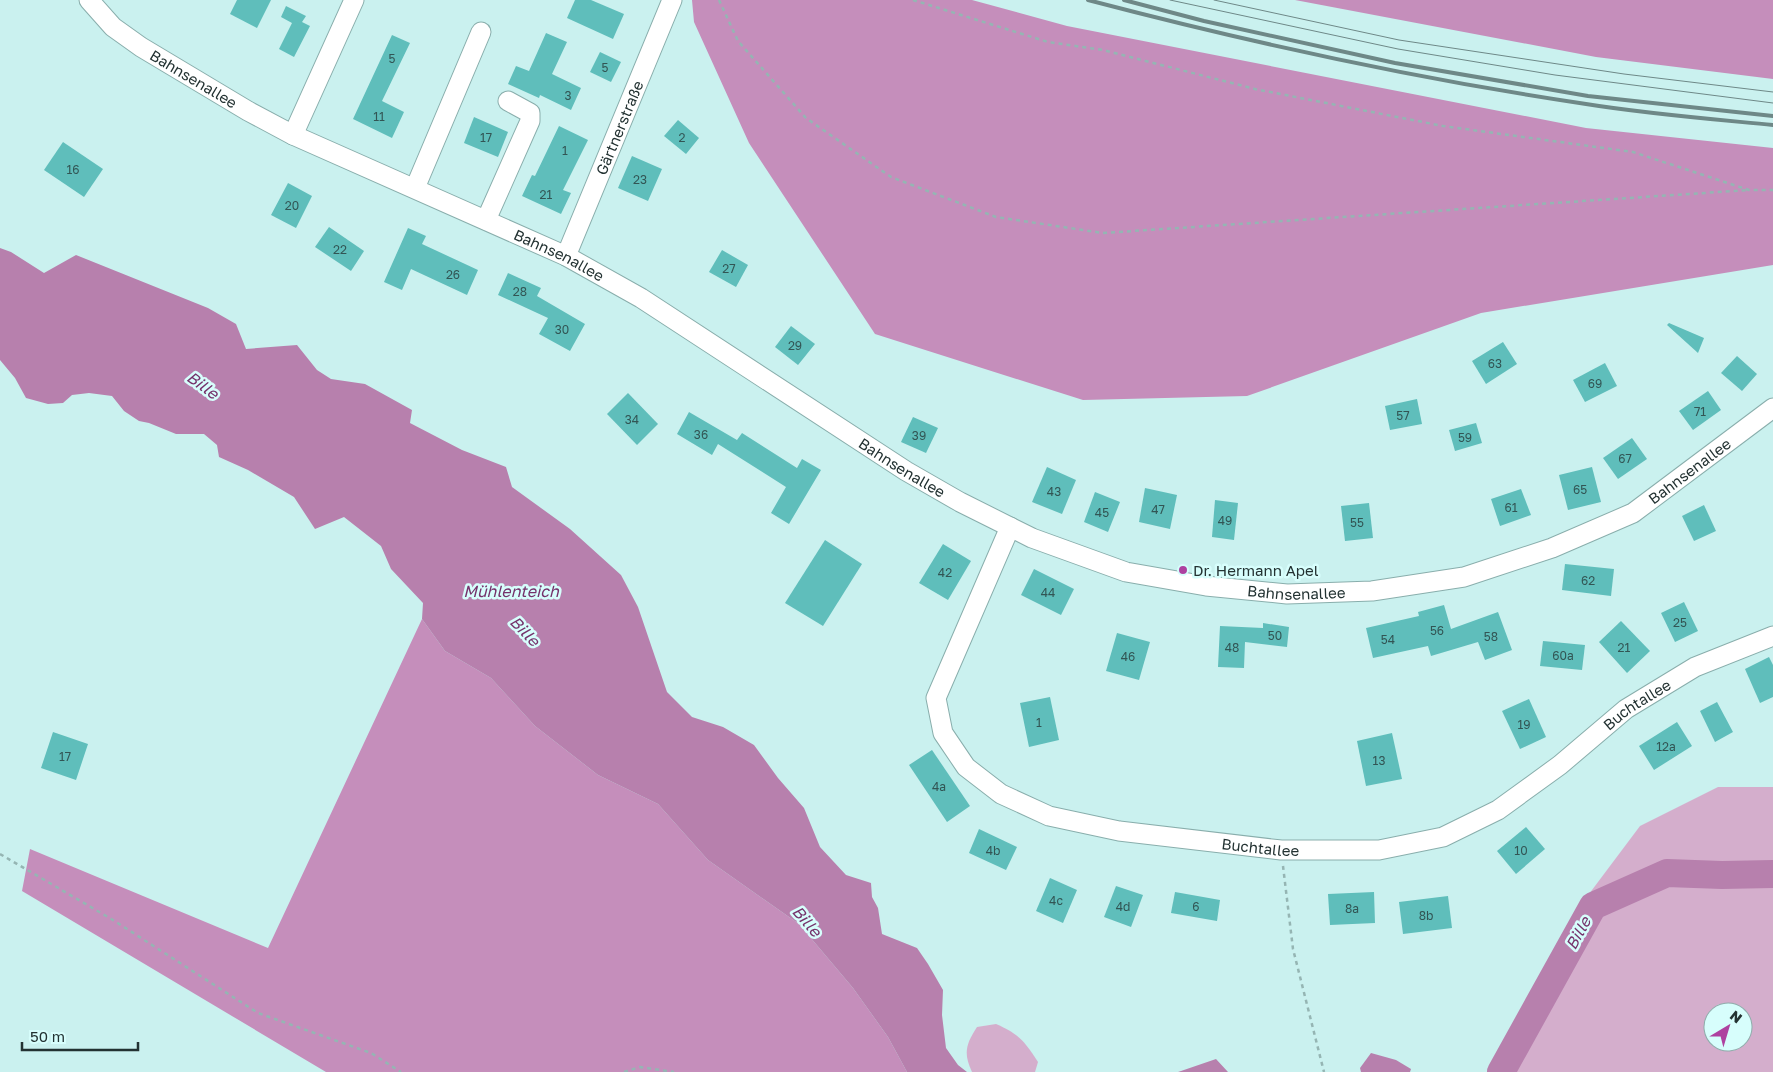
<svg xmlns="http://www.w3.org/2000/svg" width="1773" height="1072" viewBox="0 0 1773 1072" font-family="'Golos Text',sans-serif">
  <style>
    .green { fill: #d4aecc; fill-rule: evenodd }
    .forest { fill: #c58ebb }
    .water { fill: #b780ad }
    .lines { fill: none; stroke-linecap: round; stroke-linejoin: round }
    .river { stroke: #b780ad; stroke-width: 28 }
    .building { fill: #5fbebb }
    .minor-casing { stroke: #89aeac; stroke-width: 21 }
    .path { stroke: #95b5b3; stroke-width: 2.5; stroke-dasharray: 4 4; stroke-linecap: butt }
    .minor { stroke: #fff; stroke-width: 19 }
    .tram { stroke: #6e8887; stroke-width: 1 }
    .rail { stroke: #6e8887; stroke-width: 4 }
    .poi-dot { fill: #ae41a0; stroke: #d7fefc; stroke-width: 2 }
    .labels { text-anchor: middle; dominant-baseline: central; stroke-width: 5; stroke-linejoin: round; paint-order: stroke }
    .number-label { font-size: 12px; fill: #325554 }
    .street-label { font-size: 15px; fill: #233232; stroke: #d7fefc }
    .poi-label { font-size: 15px; fill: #233232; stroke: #d7fefc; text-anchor: start }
    .water-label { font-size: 16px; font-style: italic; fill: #75326b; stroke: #d7fefc }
  </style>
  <rect width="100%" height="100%" fill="#caf1ef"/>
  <!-- green -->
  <g class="green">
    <path d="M1718,787H1773V1072H1489L1589,894L1640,826ZM1713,1012H1743V1042H1713Z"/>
    <path d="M996,1024C1019,1034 1024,1041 1038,1062L1035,1072H972C963,1053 966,1044 977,1027Z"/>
  </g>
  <!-- forest -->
  <g class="forest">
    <polygon points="692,0 972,0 1067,26 1586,128 1773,148 1773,265 1481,313 1247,396 1083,400 875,334 749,143 694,22"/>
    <polygon points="1295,0 1773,0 1773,79 1596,57"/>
    <polygon points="422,619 445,651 491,678 535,726 598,775 658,804 708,860 799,924 853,988 888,1037 907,1072 326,1072 22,891 30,849 268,948"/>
  </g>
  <!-- water -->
  <g class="water">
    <polygon points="0,248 11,252 44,273 76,255 208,308 236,324 246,349 297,345 317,370 331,379 365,384 412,410 410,423 462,450 506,467 512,487 570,529 621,575 638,607 667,692 692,717 723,727 754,745 778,778 804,808 820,847 846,875 871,883 872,897 878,908 882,934 917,948 928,964 943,990 942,1015 946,1048 958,1065 967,1072 907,1072 888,1037 853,988 799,924 708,860 658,804 598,775 535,726 491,678 445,651 422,619 423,603 391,569 381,546 344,517 315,529 294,497 248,470 219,457 217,445 204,434 176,434 149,423 139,421 124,411 112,396 89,393 72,395 63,403 48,404 26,398 15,378 0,360"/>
    <polygon points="1371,1053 1396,1060 1411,1069 1410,1072 1361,1072 1360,1068"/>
    <polygon points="1216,1059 1228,1072 1178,1072 1181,1071"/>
  </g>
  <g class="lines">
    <!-- river -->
    <polyline class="river" points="1501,1072 1593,906 1667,873 1722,875 1773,874"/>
  </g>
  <!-- building -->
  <g class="building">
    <polygon points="237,0 271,0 257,28 230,14"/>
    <polygon points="575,0 591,0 624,14 613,39 567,18"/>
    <polygon points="286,6 306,16 302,22 310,26 294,57 279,49 292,23 281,17"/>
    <polygon points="546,33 567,42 552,74 581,88 571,110 540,95 539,98 508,84 516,66 529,71"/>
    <polygon points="392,35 410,43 382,101 404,112 392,138 353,119"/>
    <polygon points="600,52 621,62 611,82 590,72"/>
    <polygon points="474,117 508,132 498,157 464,143"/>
    <polygon points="678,120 699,138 686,154 664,136"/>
    <polygon points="559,126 588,140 563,190 571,193 561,214 522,196 532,175 535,176"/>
    <polygon points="63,142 103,169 84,197 44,170"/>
    <polygon points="632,156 662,169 648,201 618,188"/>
    <polygon points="288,183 312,196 296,228 271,215"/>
    <polygon points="329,227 364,251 351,271 315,247"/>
    <polygon points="408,228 426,236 422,244 478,270 467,295 411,269 402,290 384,282"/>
    <polygon points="722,250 748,265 736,287 709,272"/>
    <polygon points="508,273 541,288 537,296 585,324 570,351 539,334 548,318 498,295"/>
    <polygon points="1669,323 1704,338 1698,353 1667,325"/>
    <polygon points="791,326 815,344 798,365 775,347"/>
    <polygon points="1503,342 1517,364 1486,384 1472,361"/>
    <polygon points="1737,356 1757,374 1742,391 1721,373"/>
    <polygon points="1605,363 1617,386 1585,402 1573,380"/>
    <polygon points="1708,391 1721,410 1693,430 1679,411"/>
    <polygon points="628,393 658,424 637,445 607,414"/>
    <polygon points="1417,399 1422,424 1390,430 1385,406"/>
    <polygon points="689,412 737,440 742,433 797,468 802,459 821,470 789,524 771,513 786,487 718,444 712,455 677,434"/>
    <polygon points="913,417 938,428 926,453 901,442"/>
    <polygon points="1476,423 1482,443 1455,451 1449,430"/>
    <polygon points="1632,438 1647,459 1618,479 1603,458"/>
    <polygon points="1047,467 1076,480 1062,514 1032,502"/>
    <polygon points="1592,467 1601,502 1568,510 1559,475"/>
    <polygon points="1145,488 1177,495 1170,529 1139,522"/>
    <polygon points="1521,489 1531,515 1500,526 1491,499"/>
    <polygon points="1095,492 1120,502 1108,532 1084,522"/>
    <polygon points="1215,500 1238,503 1234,540 1212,537"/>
    <polygon points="1369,503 1373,538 1345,541 1341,506"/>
    <polygon points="1704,505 1716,531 1694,541 1682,516"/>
    <polygon points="825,540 862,564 823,626 785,603"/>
    <polygon points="943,544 971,561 948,600 919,583"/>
    <polygon points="1565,564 1614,569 1611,596 1562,590"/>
    <polygon points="1034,569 1074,589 1061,615 1021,595"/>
    <polygon points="1684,602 1698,631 1675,642 1661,613"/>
    <polygon points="1444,605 1451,629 1498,612 1512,650 1485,660 1478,642 1431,656 1428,646 1373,658 1366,628 1419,616 1418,612"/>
    <polygon points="1621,621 1650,651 1627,673 1599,642"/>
    <polygon points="1263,623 1289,627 1287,647 1245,642 1244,668 1218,667 1220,626 1263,628"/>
    <polygon points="1117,633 1150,642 1139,680 1106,671"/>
    <polygon points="1543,641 1585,645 1582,670 1540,666"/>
    <polygon points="1769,657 1773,665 1773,697 1760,703 1745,669"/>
    <polygon points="1050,697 1059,740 1029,747 1020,703"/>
    <polygon points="1529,699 1546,737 1520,749 1502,711"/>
    <polygon points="1717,702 1733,732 1715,742 1700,711"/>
    <polygon points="1677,722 1692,746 1654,770 1639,746"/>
    <polygon points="53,732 88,744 76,780 41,768"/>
    <polygon points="1392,733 1402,779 1366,786 1357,741"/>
    <polygon points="932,750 970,806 947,822 909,765"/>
    <polygon points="1526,827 1545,849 1516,874 1497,851"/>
    <polygon points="979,829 1017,847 1006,870 969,853"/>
    <polygon points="1050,878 1077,890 1063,923 1036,911"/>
    <polygon points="1116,886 1143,895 1131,927 1104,917"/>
    <polygon points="1175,892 1220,900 1217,921 1171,913"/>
    <polygon points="1374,892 1375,923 1330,925 1328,894"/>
    <polygon points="1448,896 1452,928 1403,934 1399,902"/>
  </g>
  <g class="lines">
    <!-- minor casing -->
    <g class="minor-casing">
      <g id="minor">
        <path id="s1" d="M89,0L113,27L141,47L248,111L293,135L566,256L641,298L906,471L960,502L1032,538L1126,572L1206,586L1287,594L1372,591L1464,577L1552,548L1633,513L1773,408"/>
        <polyline points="293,135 354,0"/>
        <polyline points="415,188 481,32"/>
        <polyline points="486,220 530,121 530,113 508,101"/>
        <path id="s2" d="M566,256L672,0"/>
        <path id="s3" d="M1010,527L936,698L943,733L966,767L1001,794L1049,816L1119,831L1281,850H1379L1443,837L1498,810L1560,765L1626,709L1695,667L1773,636"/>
      </g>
    </g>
    <!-- path -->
    <g class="path">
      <polyline points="719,0 738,41 806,118 891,177 996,217 1103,233 1749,190"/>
      <polyline points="913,0 1048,42 1103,50 1255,89 1443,126 1633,152 1749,190 1773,190"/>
      <polyline points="0,854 113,920 258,1013 371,1053 401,1072"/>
      <polyline points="1283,866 1293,949 1324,1072"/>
      <polyline points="624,1072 640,1067 674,1072"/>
    </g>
    <!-- minor -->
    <use href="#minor" class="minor"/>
    <!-- tram -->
    <g class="tram">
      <polyline points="1170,0 1398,49 1555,75 1773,103"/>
      <polyline points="1214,0 1399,40 1624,74 1773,92"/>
    </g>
    <!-- rail -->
    <g class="rail">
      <path d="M1088,0C1252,43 1418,79 1586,104C1648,114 1711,119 1773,125"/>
      <polyline points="1124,0 1204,21 1395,63 1588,96 1773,116"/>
    </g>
  </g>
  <!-- markers -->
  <circle class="poi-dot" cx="1183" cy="570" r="5"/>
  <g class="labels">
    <!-- number labels -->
    <g class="number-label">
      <text x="392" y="58">5</text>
      <text x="605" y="67">5</text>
      <text x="568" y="95">3</text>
      <text x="379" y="116">11</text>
      <text x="486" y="137">17</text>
      <text x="682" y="137">2</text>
      <text x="565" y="150">1</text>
      <text x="73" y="169">16</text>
      <text x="640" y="179">23</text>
      <text x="546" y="194">21</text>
      <text x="292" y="205">20</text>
      <text x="340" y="249">22</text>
      <text x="729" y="268">27</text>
      <text x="453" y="274">26</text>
      <text x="520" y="291">28</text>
      <text x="562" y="329">30</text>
      <text x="795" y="345">29</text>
      <text x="1495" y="363">63</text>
      <text x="1595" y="383">69</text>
      <text x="1700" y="411">71</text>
      <text x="1403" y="415">57</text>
      <text x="632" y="419">34</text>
      <text x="701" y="434">36</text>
      <text x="919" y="435">39</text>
      <text x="1465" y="437">59</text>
      <text x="1625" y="458">67</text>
      <text x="1580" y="489">65</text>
      <text x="1054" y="491">43</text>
      <text x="1511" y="507">61</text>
      <text x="1158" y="509">47</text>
      <text x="1102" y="512">45</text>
      <text x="1225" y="520">49</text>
      <text x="1357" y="522">55</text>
      <text x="945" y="572">42</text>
      <text x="1588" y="580">62</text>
      <text x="1048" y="592">44</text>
      <text x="1680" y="622">25</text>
      <text x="1437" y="630">56</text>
      <text x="1275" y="635">50</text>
      <text x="1491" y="636">58</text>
      <text x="1388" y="639">54</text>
      <text x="1232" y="647">48</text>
      <text x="1624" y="647">21</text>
      <text x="1563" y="655">60a</text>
      <text x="1128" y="656">46</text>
      <text x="1039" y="722">1</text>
      <text x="1524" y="724">19</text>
      <text x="1666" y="746">12a</text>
      <text x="65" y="756">17</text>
      <text x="1379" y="760">13</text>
      <text x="939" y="786">4a</text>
      <text x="993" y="850">4b</text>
      <text x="1521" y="850">10</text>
      <text x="1056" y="900">4c</text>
      <text x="1123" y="906">4d</text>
      <text x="1196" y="906">6</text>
      <text x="1352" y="908">8a</text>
      <text x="1426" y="915">8b</text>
    </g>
    <!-- street labels -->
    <g class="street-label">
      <text stroke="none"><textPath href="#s1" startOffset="132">Bahnsenallee</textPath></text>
      <text stroke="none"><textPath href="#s2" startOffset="139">Gärtnerstraße</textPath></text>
      <text stroke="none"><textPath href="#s1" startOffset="538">Bahnsenallee</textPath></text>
      <text stroke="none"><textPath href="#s1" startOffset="942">Bahnsenallee</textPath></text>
      <text stroke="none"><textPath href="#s1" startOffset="1782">Bahnsenallee</textPath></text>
      <text stroke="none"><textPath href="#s1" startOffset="1362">Bahnsenallee</textPath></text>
      <text stroke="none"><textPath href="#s3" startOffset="994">Buchtallee</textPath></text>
      <text stroke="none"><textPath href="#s3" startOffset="574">Buchtallee</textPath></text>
    </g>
    <!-- poi labels -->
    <g class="poi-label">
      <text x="1193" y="570">Dr. Hermann Apel</text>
    </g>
    <!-- water labels -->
    <g class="water-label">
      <text transform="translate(203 385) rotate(36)">Bille</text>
      <text x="511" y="591">Mühlenteich</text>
      <text transform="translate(525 631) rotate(46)">Bille</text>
      <text transform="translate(807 921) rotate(49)">Bille</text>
      <text transform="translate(1578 933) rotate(-61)">Bille</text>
    </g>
  </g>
  <!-- north arrow -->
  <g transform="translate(1728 1027) rotate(38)"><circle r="24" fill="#d7fefc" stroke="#8facab"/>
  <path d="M0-4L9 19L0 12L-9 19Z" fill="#ae41a0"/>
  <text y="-8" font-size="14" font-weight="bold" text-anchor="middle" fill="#233232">N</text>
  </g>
  <!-- scale -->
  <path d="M22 1042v8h116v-8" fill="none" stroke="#233232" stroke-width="2.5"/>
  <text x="30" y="1042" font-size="15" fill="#233232" stroke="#d7fefc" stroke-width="4" paint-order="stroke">50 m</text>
</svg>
